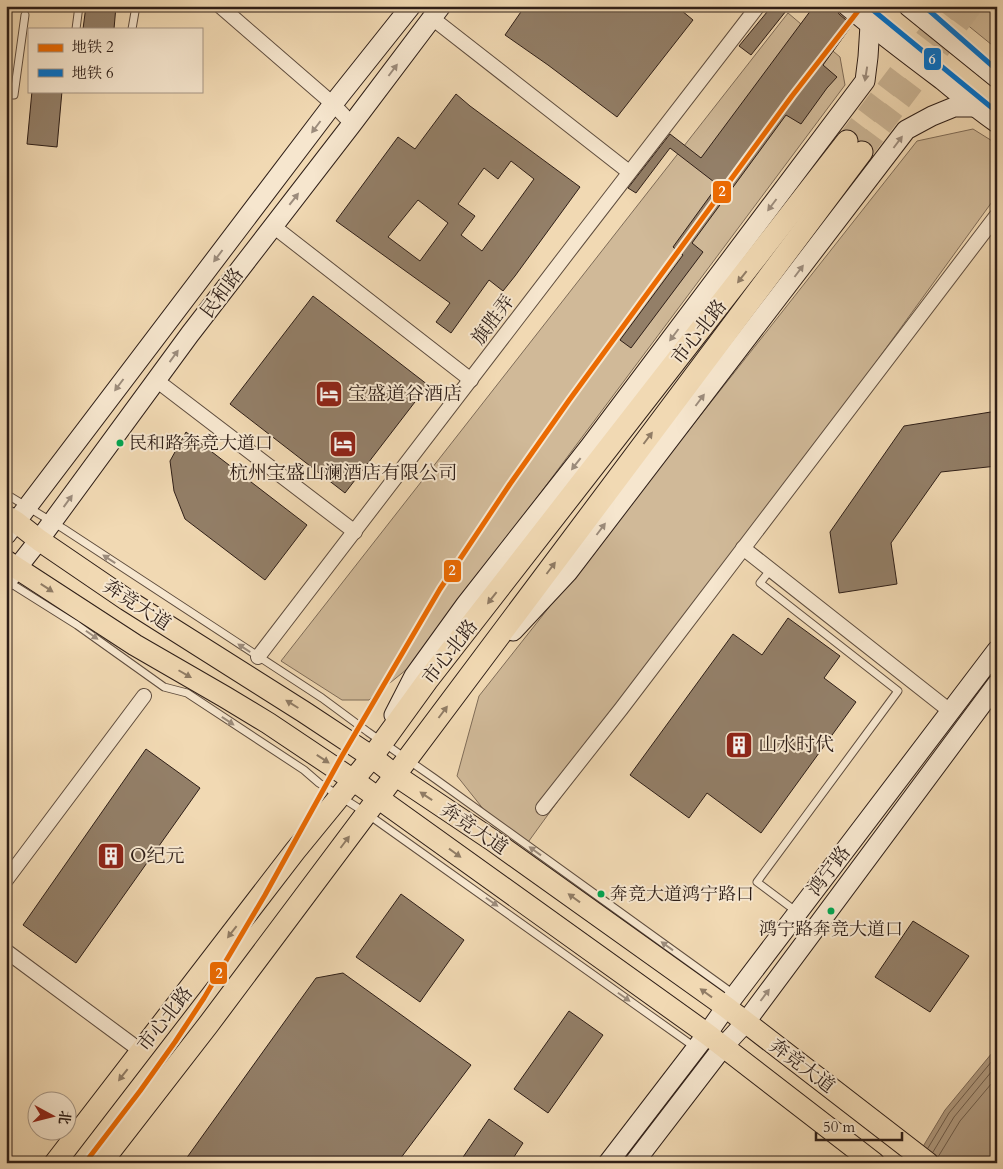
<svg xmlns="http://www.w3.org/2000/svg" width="1003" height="1169" viewBox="0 0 1003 1169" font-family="Cardo,'Noto Serif SC',serif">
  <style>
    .green { fill: #d0b998; stroke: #7f6c58 }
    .water { fill: #af997e; stroke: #7b6855 }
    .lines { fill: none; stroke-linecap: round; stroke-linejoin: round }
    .shore { stroke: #6e5c4a; stroke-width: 1 }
    .building { fill: #937f68; stroke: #2e1e17; fill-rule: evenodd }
    .primary-tunnel { stroke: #cab494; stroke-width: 21; stroke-dasharray: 21 11; stroke-linecap: butt }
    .lane-casing { stroke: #5f4d3e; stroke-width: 9 }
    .street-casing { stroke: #5f4d3e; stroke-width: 16 }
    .secondary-casing { stroke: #2e1e17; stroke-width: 21 }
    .primary-casing { stroke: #2e1e17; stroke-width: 23 }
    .lane { stroke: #f6e6ce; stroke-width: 7 }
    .street { stroke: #f6e6ce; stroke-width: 14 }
    .secondary { stroke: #f6e6ce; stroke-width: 19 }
    .primary { stroke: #f1d9b3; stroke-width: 21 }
    .metro-1-casing { stroke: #f6e6ce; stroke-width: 9 }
    .metro-2-casing { stroke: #f6e6ce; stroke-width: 9 }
    .metro-1 { stroke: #ea6a02; stroke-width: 5 }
    .metro-2 { stroke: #0072ce; stroke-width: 5 }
    .oneway { fill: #9c8c7c }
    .oneway2 { fill: #907c65 }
    .bus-dot { fill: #00a651; stroke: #f6e6ce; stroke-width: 2 }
    .labels { text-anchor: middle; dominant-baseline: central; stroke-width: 4; stroke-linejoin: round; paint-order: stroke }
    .bus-label { font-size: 18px; fill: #2e1e17; stroke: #f6e6ce; text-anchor: start }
    .street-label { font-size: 19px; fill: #2e1e17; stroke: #f6e6ce }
    .poi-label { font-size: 19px; fill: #2e1e17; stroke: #f6e6ce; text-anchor: start }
    .line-badge { stroke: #f6e6ce; stroke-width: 2 }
    .badge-label { font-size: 14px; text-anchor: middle; font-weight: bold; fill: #fff }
  </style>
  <rect width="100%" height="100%" fill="#f1d9b3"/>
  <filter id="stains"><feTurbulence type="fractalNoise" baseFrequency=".004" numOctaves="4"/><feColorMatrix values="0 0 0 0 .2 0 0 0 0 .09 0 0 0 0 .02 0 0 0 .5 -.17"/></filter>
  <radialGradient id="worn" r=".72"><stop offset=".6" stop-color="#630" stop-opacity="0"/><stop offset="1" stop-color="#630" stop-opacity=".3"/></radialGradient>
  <!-- green -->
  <g class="green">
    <polygon points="944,6 997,6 997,49"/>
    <polygon points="788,13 840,57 845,85 412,665 369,700 342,700 281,661"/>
    <polygon points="973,129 997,144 997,195 526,845 500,830 457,776 479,696 917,141"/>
  </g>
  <!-- water -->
  <polygon class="water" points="997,1047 997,1163 913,1163 945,1110"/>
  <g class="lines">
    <!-- shore -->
    <g class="shore">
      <polyline points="928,1148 949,1113 997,1055"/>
      <polyline points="933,1152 954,1117 997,1065"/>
      <polyline points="938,1157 960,1121 997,1077"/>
    </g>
  </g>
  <!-- building -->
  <g class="building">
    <polygon points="86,6 116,6 114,29 83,29"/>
    <polygon points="525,6 676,6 693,20 617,117 548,65 505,35"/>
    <polygon points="772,6 790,6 751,55 739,46"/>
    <polygon points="814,6 836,6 837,10 839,14 852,25 823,65 837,77 827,88 801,124 786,115 692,243 703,252 631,348 620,340 683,255 673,247 718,185 670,148 636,193 628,188 670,134 701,158"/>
    <polygon points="32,91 62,91 57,147 27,144"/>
    <path d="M456,94L470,106L580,187L515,276L503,291L489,280L451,333L436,322L450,303L336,221L398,137L415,149ZM511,161L534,179L482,251L461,235L475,216L458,204L484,168L498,179ZM418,200L448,223L420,261L388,237Z"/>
    <polygon points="313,296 428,385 345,493 230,404"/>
    <polygon points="997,411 997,466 941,472 891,543 897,584 839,593 830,532 904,426"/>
    <polygon points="186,432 307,525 265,580 185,519 174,491 170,461"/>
    <polygon points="788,618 840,656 824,678 856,702 761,833 707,793 689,818 630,775 733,634 762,655"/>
    <polygon points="146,749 200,788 76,963 23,925"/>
    <polygon points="401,894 464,940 420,1002 356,957"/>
    <polygon points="913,921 969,956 930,1012 875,977"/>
    <polygon points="343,973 471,1065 397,1163 183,1163 316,978"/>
    <polygon points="569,1011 603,1035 548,1113 514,1089"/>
    <polygon points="489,1119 523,1143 510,1163 459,1163"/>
  </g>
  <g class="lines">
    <!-- primary-tunnel -->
    <g class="primary-tunnel">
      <polyline points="847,141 950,6"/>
      <polyline points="862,152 972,6"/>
    </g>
    <!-- lane casing -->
    <g class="lane-casing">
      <g id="lane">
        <polyline points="76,29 79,6"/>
        <polyline points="132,29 136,6"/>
        <polyline points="6,95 14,95 25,15"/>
        <polyline points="6,494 64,529 322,698 368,732 434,778 735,995"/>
        <polyline points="771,569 760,583 898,691 757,882 797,912"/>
        <polyline points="7,581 77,625 164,687 187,693 304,770 319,783 366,813 696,1048"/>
      </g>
    </g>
    <!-- street casing -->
    <g class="street-casing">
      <g id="street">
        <polyline points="220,6 333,104 352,124"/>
        <polyline points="432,18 629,172"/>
        <polyline points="273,226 471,380"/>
        <polyline points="156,380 355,532"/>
        <polyline points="743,548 950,711"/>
        <path d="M258,657C425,440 590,222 758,6"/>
        <polyline points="543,808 621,709 997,215"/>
        <polyline points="6,880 144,696"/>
        <polyline points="6,951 141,1051"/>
      </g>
    </g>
    <!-- secondary casing -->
    <g class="secondary-casing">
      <g id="secondary">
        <path d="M847,6C878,32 910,56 942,80C960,95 978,110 997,123"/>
        <polyline points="908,6 997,78"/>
        <polyline points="6,535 333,104 411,6"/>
        <polyline points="6,582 39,540 190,334 352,124 441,6"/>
        <polyline points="513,631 568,572 906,130 932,116 954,107 974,107"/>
        <polyline points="394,715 414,676 466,604 590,446 865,81 868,57 870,25"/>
        <polyline points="608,1163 707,1034 726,1007 997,650"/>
        <polyline points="634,1163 723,1047 745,1023 997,684"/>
      </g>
    </g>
    <!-- primary casing -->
    <g class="primary-casing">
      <g id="primary">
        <polyline points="6,516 16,522 39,540 127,600 304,712 372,757 395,775 492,840 726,1007 928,1163"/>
        <polyline points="6,561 135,645 225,697 268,723 353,780 707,1034 874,1163"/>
        <polyline points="55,1163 295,851 372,757 427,681 847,141"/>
        <polyline points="101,1163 208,1025 862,152"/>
      </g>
    </g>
    <!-- lane -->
    <use href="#lane" class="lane"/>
    <!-- street -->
    <use href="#street" class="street"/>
    <!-- secondary -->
    <use href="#secondary" class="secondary"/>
    <!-- primary -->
    <use href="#primary" class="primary"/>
    <!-- metro-1 casing -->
    <g class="metro-1-casing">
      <polyline id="metro-1" points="85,1163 140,1091 175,1042 204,998 265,895 342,756 440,589 510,484 570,399 792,96 862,6"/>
    </g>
    <!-- metro-2 casing -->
    <g class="metro-2-casing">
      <g id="metro-2">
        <polyline points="868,6 997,112"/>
        <polyline points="924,6 997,70"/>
      </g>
    </g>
    <!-- metro-1 -->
    <use href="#metro-1" class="metro-1"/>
    <!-- metro-2 -->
    <use href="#metro-2" class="metro-2"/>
  </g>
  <!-- one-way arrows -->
  <defs><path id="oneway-solid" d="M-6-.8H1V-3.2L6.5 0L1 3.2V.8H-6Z" transform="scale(1.25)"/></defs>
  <g class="oneway">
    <use href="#oneway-solid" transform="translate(393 70) rotate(-53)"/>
    <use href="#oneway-solid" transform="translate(866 74) rotate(99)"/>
    <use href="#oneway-solid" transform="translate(316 127) rotate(127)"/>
    <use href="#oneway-solid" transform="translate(898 142) rotate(-53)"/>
    <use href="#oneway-solid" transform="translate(294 199) rotate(-52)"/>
    <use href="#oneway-solid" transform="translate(772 205) rotate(127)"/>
    <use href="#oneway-solid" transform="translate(218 256) rotate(127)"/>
    <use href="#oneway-solid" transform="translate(799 271) rotate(-53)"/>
    <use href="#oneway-solid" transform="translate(674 335) rotate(127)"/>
    <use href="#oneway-solid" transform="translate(174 356) rotate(-54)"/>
    <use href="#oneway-solid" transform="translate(119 385) rotate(127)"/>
    <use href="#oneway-solid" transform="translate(700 400) rotate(-53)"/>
    <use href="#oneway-solid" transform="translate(576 464) rotate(128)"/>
    <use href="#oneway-solid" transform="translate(68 501) rotate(-54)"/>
    <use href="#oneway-solid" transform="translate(601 529) rotate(-53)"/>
    <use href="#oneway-solid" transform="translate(109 559) rotate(-147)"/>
    <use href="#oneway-solid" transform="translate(92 635) rotate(35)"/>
    <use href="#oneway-solid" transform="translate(244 648) rotate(-147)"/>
    <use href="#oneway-solid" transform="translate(228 721) rotate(34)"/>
    <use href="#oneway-solid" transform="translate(535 851) rotate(-144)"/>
    <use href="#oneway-solid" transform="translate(492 902) rotate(35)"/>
    <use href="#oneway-solid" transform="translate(667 946) rotate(-144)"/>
    <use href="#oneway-solid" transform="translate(765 995) rotate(-53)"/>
    <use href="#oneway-solid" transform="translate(624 997) rotate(35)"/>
  </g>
  <g class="oneway2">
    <use href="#oneway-solid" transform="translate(742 277) rotate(128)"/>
    <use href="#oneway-solid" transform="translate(648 438) rotate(-53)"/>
    <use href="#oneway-solid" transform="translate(551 568) rotate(-53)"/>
    <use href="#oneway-solid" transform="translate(47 588) rotate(33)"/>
    <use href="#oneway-solid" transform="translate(492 598) rotate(128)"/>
    <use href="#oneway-solid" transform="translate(185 674) rotate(30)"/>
    <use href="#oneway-solid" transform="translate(292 704) rotate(-148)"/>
    <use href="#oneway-solid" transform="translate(443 712) rotate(-53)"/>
    <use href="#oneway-solid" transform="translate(323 759) rotate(33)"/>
    <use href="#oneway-solid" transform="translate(426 796) rotate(-146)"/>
    <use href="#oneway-solid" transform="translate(345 842) rotate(-53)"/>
    <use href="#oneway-solid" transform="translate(455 853) rotate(36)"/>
    <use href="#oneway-solid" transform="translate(574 898) rotate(-144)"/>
    <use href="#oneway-solid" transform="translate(232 932) rotate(128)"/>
    <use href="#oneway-solid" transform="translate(706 993) rotate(-144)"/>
    <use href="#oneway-solid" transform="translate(123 1075) rotate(128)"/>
  </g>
  <!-- icons -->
  <defs>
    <g id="hotel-square" transform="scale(1.4375)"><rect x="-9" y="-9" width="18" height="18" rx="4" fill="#8f2418" stroke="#f6e6ce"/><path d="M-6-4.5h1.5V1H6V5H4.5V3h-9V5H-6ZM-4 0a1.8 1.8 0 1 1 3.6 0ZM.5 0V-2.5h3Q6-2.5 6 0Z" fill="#fff"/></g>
    <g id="building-square" transform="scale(1.4375)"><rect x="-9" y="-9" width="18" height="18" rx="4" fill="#8f2418" stroke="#f6e6ce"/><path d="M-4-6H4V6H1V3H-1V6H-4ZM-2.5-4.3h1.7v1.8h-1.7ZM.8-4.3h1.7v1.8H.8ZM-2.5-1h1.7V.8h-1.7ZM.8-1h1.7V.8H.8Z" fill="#fff"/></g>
  </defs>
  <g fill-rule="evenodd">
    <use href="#hotel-square" x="329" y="394"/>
    <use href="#hotel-square" x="343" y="444"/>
    <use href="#building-square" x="739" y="745"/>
    <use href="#building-square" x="111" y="856"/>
  </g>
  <!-- markers -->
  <g class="bus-dot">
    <circle cx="120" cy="443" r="4.5"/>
    <circle cx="601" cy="894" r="4.5"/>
    <circle cx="831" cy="911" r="4.5"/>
  </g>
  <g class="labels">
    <!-- bus labels -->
    <g class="bus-label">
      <text x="129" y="443">民和路奔竞大道口</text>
      <text x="610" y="894">奔竞大道鸿宁路口</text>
      <text x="831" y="929" text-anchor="middle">鸿宁路奔竞大道口</text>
    </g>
    <!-- street labels -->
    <g class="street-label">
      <text transform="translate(222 293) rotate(-53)">民和路</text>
      <text transform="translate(493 320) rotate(-53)">旗胜弄</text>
      <text transform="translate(699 332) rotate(-52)">市心北路</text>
      <text transform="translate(137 605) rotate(33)">奔竞大道</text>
      <text transform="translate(450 652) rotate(-52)">市心北路</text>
      <text transform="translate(474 829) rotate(34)">奔竞大道</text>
      <text transform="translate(829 871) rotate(-53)">鸿宁路</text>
      <text transform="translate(165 1019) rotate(-52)">市心北路</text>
      <text transform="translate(802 1066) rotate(37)">奔竞大道</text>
    </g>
    <!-- poi labels -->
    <g class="poi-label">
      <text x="348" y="394">宝盛道谷酒店</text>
      <text x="343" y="473" text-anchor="middle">杭州宝盛山澜酒店有限公司</text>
      <text x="758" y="745">山水时代</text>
      <text x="130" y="856">O纪元</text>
    </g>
  </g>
  <g class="line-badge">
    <rect x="923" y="47" width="19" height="24" rx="5" fill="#0072ce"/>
    <rect x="712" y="180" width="20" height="24" rx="5" fill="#ea6a02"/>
    <rect x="443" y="559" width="19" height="24" rx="5" fill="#ea6a02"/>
    <rect x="209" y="961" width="19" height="24" rx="5" fill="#ea6a02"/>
  </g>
  <g class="badge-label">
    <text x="932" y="64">6</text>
    <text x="722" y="196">2</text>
    <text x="452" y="575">2</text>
    <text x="219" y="978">2</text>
  </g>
  <!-- margin -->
  <rect width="1003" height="1169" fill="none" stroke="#f1d9b3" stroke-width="25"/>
  <rect x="8" y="8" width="988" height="1154" fill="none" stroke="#2e1e17" stroke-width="2.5"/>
  <rect x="12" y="12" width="978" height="1144" fill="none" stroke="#2e1e17"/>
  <!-- legend -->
  <rect x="28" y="28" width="175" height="65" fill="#f6e6ce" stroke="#a69685"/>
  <rect x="38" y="44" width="25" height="8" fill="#ea6a02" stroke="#a69685"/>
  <text x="72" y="52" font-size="15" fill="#2e1e17">地铁 2</text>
  <rect x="38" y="69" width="25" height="8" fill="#0072ce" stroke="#a69685"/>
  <text x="72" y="78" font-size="15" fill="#2e1e17">地铁 6</text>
  <!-- north arrow -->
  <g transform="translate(52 1116) rotate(97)"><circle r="24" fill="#f6e6ce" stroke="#a69685"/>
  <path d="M0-4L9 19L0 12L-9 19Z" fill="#8f2418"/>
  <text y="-8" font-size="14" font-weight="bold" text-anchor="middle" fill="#2e1e17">北</text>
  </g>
  <!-- scale -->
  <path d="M816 1132v8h86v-8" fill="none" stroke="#2e1e17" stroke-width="2.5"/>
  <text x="823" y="1132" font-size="15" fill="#2e1e17" stroke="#f6e6ce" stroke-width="4" paint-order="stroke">50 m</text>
  <rect width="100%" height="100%" filter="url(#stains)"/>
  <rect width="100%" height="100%" fill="url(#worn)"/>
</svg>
